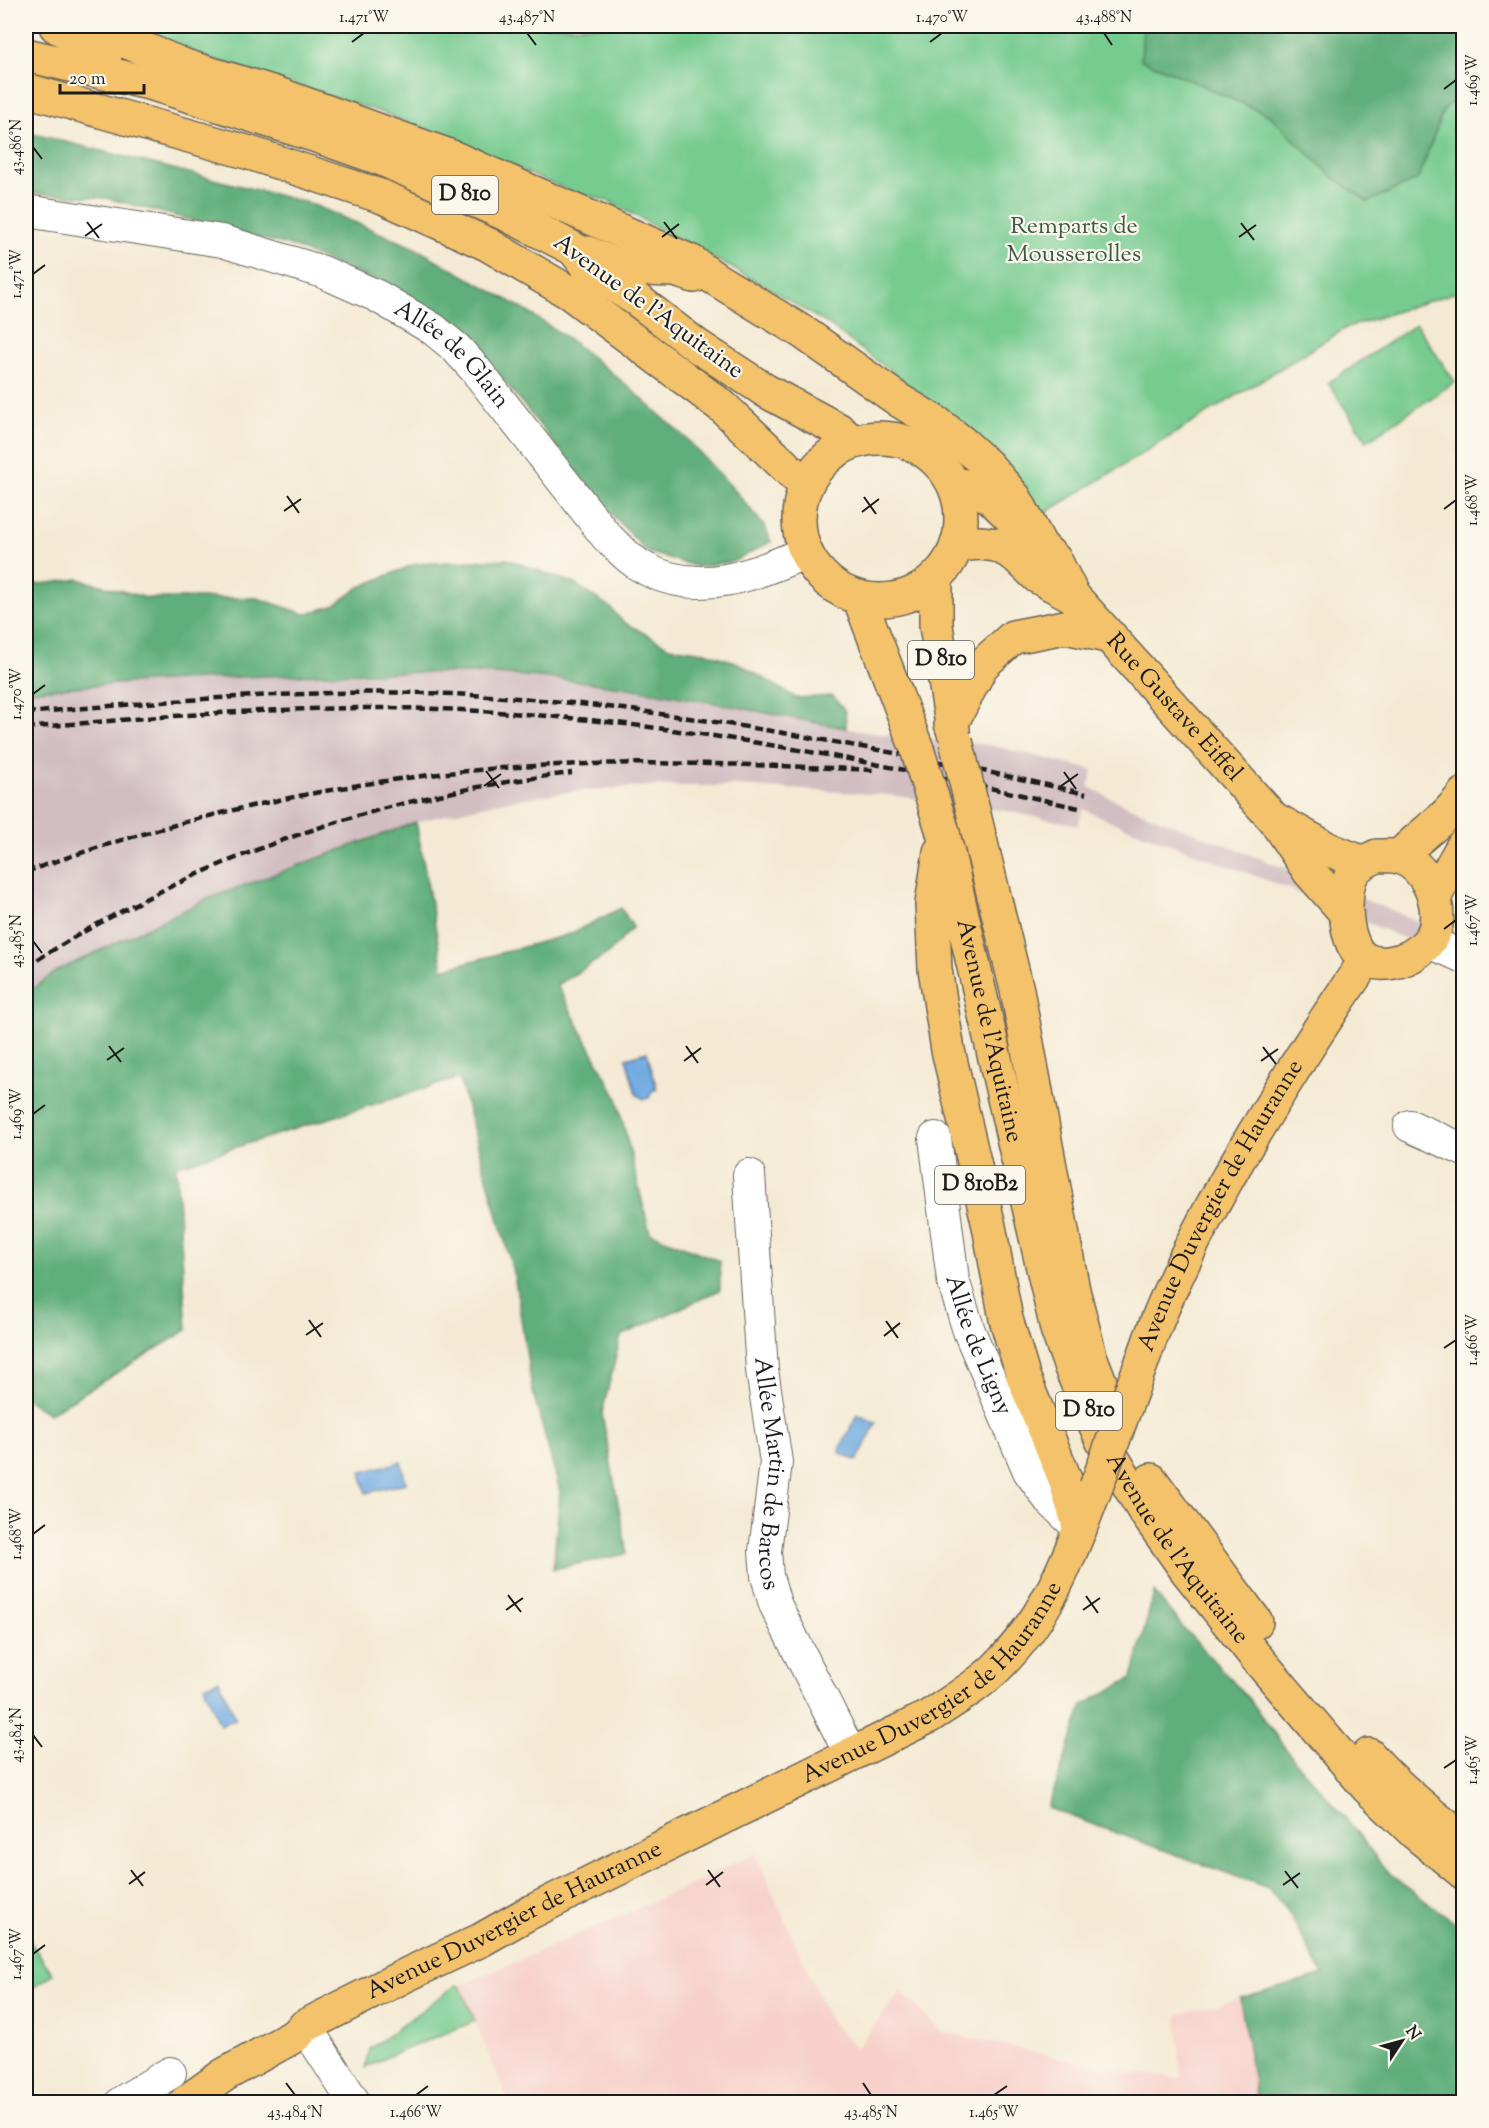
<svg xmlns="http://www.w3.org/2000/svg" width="1489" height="2128" viewBox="0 0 1489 2128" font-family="'Sorts Mill Goudy',serif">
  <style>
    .built { fill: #f7d0ca }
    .industrial { fill: #d2bec2 }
    .green { fill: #76cb8f; stroke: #497456; stroke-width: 1.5 }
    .forest { fill: #60af7a; stroke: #3e664b; stroke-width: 1.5 }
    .water { fill: #72abe2; stroke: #47647f; stroke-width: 1.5 }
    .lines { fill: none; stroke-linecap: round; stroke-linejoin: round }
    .minor-casing { stroke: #68645c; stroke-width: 34 }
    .major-casing { stroke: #68645c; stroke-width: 36 }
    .minor { stroke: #fff; stroke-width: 32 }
    .major { stroke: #f4c26a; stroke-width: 33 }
    .rail { stroke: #1c1c1c; stroke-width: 4.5; stroke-dasharray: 9 4.5; stroke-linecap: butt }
    .major-bridge-casing { stroke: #68645c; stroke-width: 36; stroke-linecap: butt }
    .major-bridge { stroke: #f4c26a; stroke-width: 33 }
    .ticks { fill: none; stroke: #1c1c1c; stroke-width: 2 }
    .labels { text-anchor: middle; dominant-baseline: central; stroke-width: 4.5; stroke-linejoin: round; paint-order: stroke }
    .shield { fill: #fbf7ec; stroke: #5f5e5a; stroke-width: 1.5 }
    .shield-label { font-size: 22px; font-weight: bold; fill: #1c1c1c }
    .park-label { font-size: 24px; fill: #3c5944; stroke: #fbf7ec }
    .street-label { font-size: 24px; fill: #1c1c1c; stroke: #fbf7ec }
    .neatline { fill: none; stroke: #1c1c1c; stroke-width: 2 }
    .ticks-label { font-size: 15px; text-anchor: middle; fill: #1c1c1c }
  </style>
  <rect width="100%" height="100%" fill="#fbf7ec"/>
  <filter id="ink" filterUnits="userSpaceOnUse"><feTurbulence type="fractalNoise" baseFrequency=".0167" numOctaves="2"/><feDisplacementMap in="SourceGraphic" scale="12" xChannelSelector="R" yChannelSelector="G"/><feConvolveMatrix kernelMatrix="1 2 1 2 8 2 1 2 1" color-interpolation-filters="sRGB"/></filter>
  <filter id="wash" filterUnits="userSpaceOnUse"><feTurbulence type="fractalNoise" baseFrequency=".008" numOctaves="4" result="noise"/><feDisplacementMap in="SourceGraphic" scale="24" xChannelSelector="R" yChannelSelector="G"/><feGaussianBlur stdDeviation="1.35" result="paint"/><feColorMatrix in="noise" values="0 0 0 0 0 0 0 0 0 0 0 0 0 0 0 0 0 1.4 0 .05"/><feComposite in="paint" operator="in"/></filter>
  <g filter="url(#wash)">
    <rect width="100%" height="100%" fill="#f4ead4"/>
    <!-- built -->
    <polygon class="built" points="755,1853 830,2021 856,2048 901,1992 942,2032 1130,2073 1181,2079 1177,2015 1240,1999 1257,2102 509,2102 460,1986 686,1887"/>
    <!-- industrial -->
    <polygon class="industrial" points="370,673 493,674 608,684 871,733 990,745 1093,770 1088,787 1132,808 1464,939 1463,961 1398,936 1287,888 1112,822 1083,809 1078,825 1006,811 889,795 736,786 652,786 567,792 495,803 416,822 207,899 58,971 26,994 26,691 125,682"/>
    <!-- green -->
    <g class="green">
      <polygon points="126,26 1463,26 1463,290 1346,328 1044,514 997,462 954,422 896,375 826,323 767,287 608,201 573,192 387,114 206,57"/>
      <polygon points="1416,324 1455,382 1367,441 1328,383"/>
      <polygon points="26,1936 53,1974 26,1992"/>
      <polygon points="456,1985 460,1986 475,2021 389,2056 365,2068 370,2049"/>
    </g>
    <!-- forest -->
    <g class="forest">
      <polygon points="1143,26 1463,26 1463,90 1443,111 1418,179 1368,202 1330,175 1270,116 1176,74 1141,60"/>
      <polygon points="26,132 309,203 415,248 520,307 569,339 623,382 687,439 738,494 765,527 771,542 735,561 698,567 647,552 607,509 464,331 392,288 294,247 106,198 26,193"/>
      <path d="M507,559L575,584L611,608L622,621L669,647L705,652L738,663L796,698L833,696L845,711L846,728C729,707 611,679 492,674C427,671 362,673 297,675C206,678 116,683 26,691V586L79,579L147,598H257L305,614L333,606L360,587L415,564Z"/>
      <polygon points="416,822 443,969 570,934 621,908 633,927 609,953 557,985 617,1098 650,1233 720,1261 720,1290 621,1336 602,1413 627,1554 553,1569 560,1491 532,1389 514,1274 459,1078 176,1166 187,1330 49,1414 26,1399 26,994 57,971 207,899"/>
      <polygon points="1154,1592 1187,1632 1248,1698 1294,1760 1346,1818 1388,1873 1463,1929 1463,2102 1257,2102 1240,1999 1323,1975 1287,1910 1268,1888 1048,1808 1083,1705 1132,1678"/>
    </g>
    <!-- water -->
    <g class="water">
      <polygon points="647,1052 657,1089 652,1091 649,1098 644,1099 636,1094 626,1058"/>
      <polygon points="857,1414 876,1423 857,1461 839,1452"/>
      <polygon points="401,1462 406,1483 366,1493 361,1472"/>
      <polygon points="219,1680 236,1719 220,1725 204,1686"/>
    </g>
  </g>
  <g filter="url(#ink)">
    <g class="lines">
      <!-- minor casing -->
      <g class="minor-casing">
        <g id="minor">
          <path id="s1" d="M26,211L222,241L323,272L377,296L433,329L456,348L475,369L607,537C619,548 630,561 646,569C699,597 755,575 806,552"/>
          <polyline points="1428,942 1464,957"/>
          <polyline points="1410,1126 1464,1150"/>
          <path id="s2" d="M935,1138L953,1280L969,1331L1029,1471L1049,1499L1080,1529"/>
          <path id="s3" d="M749,1175L762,1370L776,1462L765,1551L767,1576L775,1604L851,1755"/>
          <polyline points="305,2026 354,2102"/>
          <polyline points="122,2102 170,2073"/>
        </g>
      </g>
      <!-- major casing -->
      <g class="major-casing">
        <g id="major">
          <polyline points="56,26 106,52"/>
          <polyline points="89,26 185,66 275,93 452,157 692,262 714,278 804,333 900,401 937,423 965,445 987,465 1015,498 1040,545"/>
          <polyline points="26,55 153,84 314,135 382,159 510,216 574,249 589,269 636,299 696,345 766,391 839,430 852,442"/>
          <polyline points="26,90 250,153 383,197 487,244 570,293 723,407 806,486"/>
          <polyline points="588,253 618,265 640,269 675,270 694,276"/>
          <circle cx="880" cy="519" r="81"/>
          <path id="s4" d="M954,484L971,487L990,497L1055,560L1073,596L1274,819L1309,871L1346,913"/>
          <polyline points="957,545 980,543 997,545 1015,555 1038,577 1073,596"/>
          <polyline points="936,579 936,626 953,730"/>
          <polyline points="859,597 917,749"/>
          <polyline points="951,724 982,665 1013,637 1065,627 1111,637"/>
          <polyline points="1280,822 1330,850 1361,862"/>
          <path id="s5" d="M943,832L1057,1329L1073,1373L1102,1440L1143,1509L1187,1571L1256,1657L1367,1787L1415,1833L1464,1873"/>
          <polyline points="980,839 1017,990 1073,1290 1090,1356 1103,1390"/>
          <polyline points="940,852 932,904 935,969 948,1050 989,1226 1006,1319 1023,1376 1065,1479 1080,1529"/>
          <path d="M1377,856C1384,856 1393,855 1399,857C1426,866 1440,899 1436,925C1434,938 1422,950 1411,956C1398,963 1380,966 1367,960C1343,949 1341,889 1354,871C1360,863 1368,860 1377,856Z"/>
          <path d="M1399,857C1420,834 1446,820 1464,794"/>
          <polyline points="1434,897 1464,844"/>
          <path id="s6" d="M1143,1359C1167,1288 1203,1220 1241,1155C1281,1088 1322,1023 1366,960"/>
          <polyline points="1151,1480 1256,1622"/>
          <path d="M1369,1755C1397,1787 1430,1814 1464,1840"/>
          <path id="s7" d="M186,2102L224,2075L296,2035L305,2026L408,1974L481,1940L525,1915L591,1882L928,1717C951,1702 975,1688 995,1669C1049,1617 1070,1555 1096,1487"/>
        </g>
      </g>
      <!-- minor -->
      <use href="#minor" class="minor"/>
      <!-- major -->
      <use href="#major" class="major"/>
      <!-- rail -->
      <g class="rail">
        <path d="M26,713C157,702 290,690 423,693C538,696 651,711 765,730C873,748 980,769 1086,794"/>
        <path d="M26,728C175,715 331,702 480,711C684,723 884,763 1083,809"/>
        <path d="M26,872C171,819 334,782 489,769C617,759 746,764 874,770"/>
        <path d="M26,967C190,861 377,795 572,773"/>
      </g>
      <!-- major-bridge casing -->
      <g class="major-bridge-casing">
        <g id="major-bridge">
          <polyline points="956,741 980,839"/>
          <polyline points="917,749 943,832"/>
          <polyline points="1096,1487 1143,1359"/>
        </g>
      </g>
      <!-- major-bridge -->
      <use href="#major-bridge" class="major-bridge"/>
    </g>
  </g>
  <!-- ticks -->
  <path class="ticks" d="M527,33L536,45M1104,33L1112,45M352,42L364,33M930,42L942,33M1444,89L1456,80M33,147L42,159M87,222L99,238M664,222L677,239M1241,223L1254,240M85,236L102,224M662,237L679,224M1239,237L1256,225M33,274L45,265M287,496L299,513M864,497L876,514M1444,509L1456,500M284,511L301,499M862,512L879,499M33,694L45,685M486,771L499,788M1064,772L1076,789M484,786L501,774M1061,786L1078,774M1444,929L1456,920M33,941L42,953M109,1046L121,1062M686,1046L698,1063M1263,1047L1276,1064M107,1060L124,1048M684,1061L701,1048M1261,1061L1278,1049M33,1114L45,1105M309,1320L321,1337M886,1321L898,1338M306,1335L323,1323M884,1336L900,1323M1444,1348L1456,1340M33,1534L45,1525M508,1595L521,1612M1086,1596L1098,1613M506,1610L523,1598M1083,1610L1100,1598M33,1735L42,1747M1444,1768L1456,1760M131,1870L143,1886M708,1870L720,1887M1285,1871L1298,1888M129,1884L145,1872M706,1885L723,1872M1283,1885L1300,1873M33,1954L45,1945M286,2083L295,2095M863,2083L871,2095M416,2095L428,2086M994,2095L1007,2086"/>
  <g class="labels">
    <!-- shield labels -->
    <g class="shield">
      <rect x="432" y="176" width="66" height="38" rx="4.5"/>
      <rect x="908" y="641" width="66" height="38" rx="4.5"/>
      <rect x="935" y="1166" width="90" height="38" rx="4.5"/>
      <rect x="1056" y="1392" width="66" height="38" rx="4.5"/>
    </g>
    <g class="shield-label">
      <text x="465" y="195">D 810</text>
      <text x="941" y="660">D 810</text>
      <text x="980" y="1185">D 810B2</text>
      <text x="1089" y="1411">D 810</text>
    </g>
    <!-- park labels -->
    <g class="park-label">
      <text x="1074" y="227">Remparts de<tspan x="1074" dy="28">Mousserolles</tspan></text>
    </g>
    <!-- street labels -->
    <g class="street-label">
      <text transform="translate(648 307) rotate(36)">Avenue de l'Aquitaine</text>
      <text stroke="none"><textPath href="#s1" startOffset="459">Allée de Glain</textPath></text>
      <text stroke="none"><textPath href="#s4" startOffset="320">Rue Gustave Eiffel</textPath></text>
      <text stroke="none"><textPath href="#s5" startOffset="204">Avenue de l'Aquitaine</textPath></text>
      <text stroke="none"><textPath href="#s6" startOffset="172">Avenue Duvergier de Hauranne</textPath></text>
      <text stroke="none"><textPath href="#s2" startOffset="213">Allée de Ligny</textPath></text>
      <text stroke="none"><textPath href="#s3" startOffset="300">Allée Martin de Barcos</textPath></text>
      <text stroke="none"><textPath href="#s5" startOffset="762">Avenue de l'Aquitaine</textPath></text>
      <text stroke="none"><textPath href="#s7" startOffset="862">Avenue Duvergier de Hauranne</textPath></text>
      <text stroke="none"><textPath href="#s7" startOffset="376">Avenue Duvergier de Hauranne</textPath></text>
    </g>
  </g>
  <!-- margin -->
  <rect width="1489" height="2128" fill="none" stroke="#fbf7ec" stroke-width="66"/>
  <!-- north arrow -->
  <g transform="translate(1402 2041) rotate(54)" stroke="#fbf7ec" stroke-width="4.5" paint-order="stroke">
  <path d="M0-4.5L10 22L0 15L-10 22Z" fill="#1c1c1c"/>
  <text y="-9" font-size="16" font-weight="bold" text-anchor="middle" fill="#1c1c1c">N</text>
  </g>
  <!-- scale -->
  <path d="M60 84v9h84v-9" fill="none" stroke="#1c1c1c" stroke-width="3"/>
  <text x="69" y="84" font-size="18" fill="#1c1c1c" stroke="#fbf7ec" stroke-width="4.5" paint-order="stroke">20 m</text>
  <rect x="33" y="33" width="1423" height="2062" class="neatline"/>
  <g class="ticks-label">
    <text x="364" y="22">1.471°W</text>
    <text x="527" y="22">43.487°N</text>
    <text x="942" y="22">1.470°W</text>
    <text x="1104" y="22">43.488°N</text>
    <text transform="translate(1472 80) rotate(-90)" y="5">1.469°W</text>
    <text transform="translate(16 147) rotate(-90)" y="5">43.486°N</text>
    <text transform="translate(16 274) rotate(-90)" y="5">1.471°W</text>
    <text transform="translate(1472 500) rotate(-90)" y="5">1.468°W</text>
    <text transform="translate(16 694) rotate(-90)" y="5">1.470°W</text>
    <text transform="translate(1472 920) rotate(-90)" y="5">1.467°W</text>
    <text transform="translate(16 941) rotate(-90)" y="5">43.485°N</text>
    <text transform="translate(16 1114) rotate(-90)" y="5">1.469°W</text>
    <text transform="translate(1472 1340) rotate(-90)" y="5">1.466°W</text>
    <text transform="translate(16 1534) rotate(-90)" y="5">1.468°W</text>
    <text transform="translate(16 1735) rotate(-90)" y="5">43.484°N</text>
    <text transform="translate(1472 1760) rotate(-90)" y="5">1.465°W</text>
    <text transform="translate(16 1954) rotate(-90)" y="5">1.467°W</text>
    <text x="295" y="2117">43.484°N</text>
    <text x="416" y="2117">1.466°W</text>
    <text x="871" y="2117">43.485°N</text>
    <text x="994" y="2117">1.465°W</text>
  </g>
</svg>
